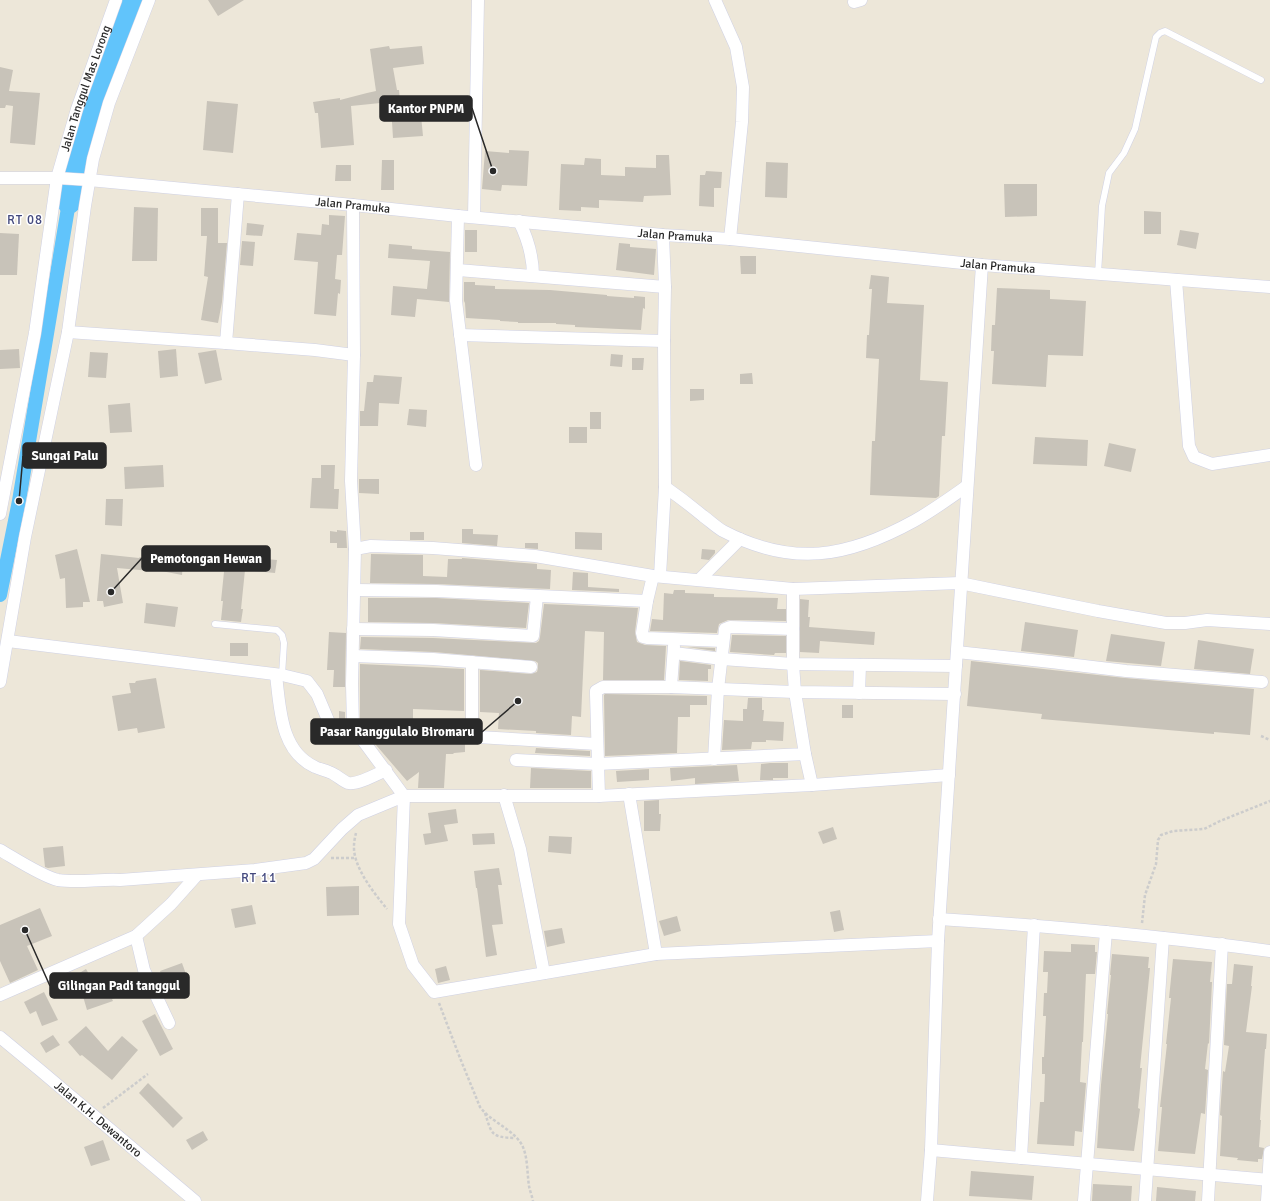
<svg xmlns="http://www.w3.org/2000/svg" width="1270" height="1201" viewBox="0 0 1270 1201" font-family="Signika,sans-serif">
  <style>
    .lines { fill: none; stroke-linecap: round; stroke-linejoin: round }
    .canal { stroke: #61c4fb; stroke-width: 14 }
    .river { stroke: #61c4fb; stroke-width: 24 }
    .building { fill: #c8c3b9 }
    .service-casing { stroke: #cfd1e4; stroke-width: 7 }
    .minor-casing { stroke: #cfd1e4; stroke-width: 13 }
    .path { stroke: #ccc; stroke-width: 2.5; stroke-dasharray: 3 2; stroke-linecap: butt }
    .service { stroke: #fff; stroke-width: 6 }
    .minor { stroke: #fff; stroke-width: 12 }
    .labels { text-anchor: middle; dominant-baseline: central; stroke-width: 3; stroke-linejoin: round; paint-order: stroke }
    .street-label { font-size: 12px; fill: #292929; stroke: #fff }
    .neighbourhood-label { font-size: 13px; letter-spacing: 1px; fill: #454a7f; stroke: #fff }
    .leader { fill: none; stroke: #292929; stroke-width: 1.5 }
    .callout-dot { fill: #292929; stroke: #fff; stroke-width: 1.5 }
    .callout { fill: #292929; stroke: #292929; stroke-width: 1.5 }
    .callout-label { font-size: 13px; text-anchor: middle; font-weight: bold; fill: #fff }
  </style>
  <rect width="100%" height="100%" fill="#ede7d9"/>
  <g class="lines">
    <!-- canal -->
    <polyline class="canal" points="0,595 19,501 69,202"/>
    <!-- river -->
    <polyline class="river" points="69,202 79,157 134,0"/>
  </g>
  <!-- building -->
  <g class="building">
    <polygon points="208,0 244,0 218,16"/>
    <polygon points="389,46 390,49 422,46 424,64 393,68 397,90 399,90 400,101 351,106 354,145 321,148 318,113 315,113 313,102 340,98 340,100 367,93 376,91 370,49"/>
    <polygon points="0,67 13,70 9,91 40,93 35,145 10,143 13,106 6,105 5,108 0,108"/>
    <polygon points="207,101 238,104 233,153 203,150"/>
    <polygon points="391,105 420,105 423,136 393,138"/>
    <polygon points="509,150 529,151 527,186 502,185 501,191 482,189 485,151 509,153"/>
    <polygon points="656,155 669,155 671,195 644,196 643,202 599,200 599,208 581,207 581,211 559,210 561,164 584,165 585,158 601,159 601,175 625,176 625,167 656,168"/>
    <polygon points="382,160 394,160 394,190 381,190"/>
    <polygon points="766,162 788,163 787,198 765,197"/>
    <polygon points="336,165 351,165 351,181 335,181"/>
    <polygon points="706,171 722,172 721,188 714,188 714,207 699,206 700,175 705,175"/>
    <polygon points="1004,184 1037,184 1037,216 1005,217"/>
    <polygon points="134,207 158,208 157,261 132,261"/>
    <polygon points="201,208 218,208 218,243 227,243 222,302 218,323 201,320 208,277 204,276 207,236 201,236"/>
    <polygon points="1144,211 1161,212 1161,234 1144,234"/>
    <polygon points="329,215 345,216 342,255 337,255 335,279 341,280 340,294 338,293 336,316 314,314 318,262 294,260 297,233 321,235 322,224 329,225"/>
    <polygon points="247,223 264,225 262,236 246,235"/>
    <rect x="465" y="230" width="12" height="22"/>
    <polygon points="1180,230 1199,233 1196,249 1177,245"/>
    <polygon points="0,233 19,234 17,275 0,275"/>
    <polygon points="242,241 255,242 253,266 240,265"/>
    <polygon points="619,243 630,244 630,247 656,249 654,275 616,270"/>
    <polygon points="389,244 412,246 412,249 450,252 449,302 417,299 415,317 391,315 393,286 427,289 430,261 388,258"/>
    <polygon points="740,256 756,256 756,274 741,274"/>
    <polygon points="871,275 889,277 887,303 924,305 920,380 948,382 945,436 942,436 939,496 936,498 870,495 872,441 875,441 879,359 866,358 867,335 869,335 872,289 869,289"/>
    <polygon points="464,282 475,282 475,285 495,286 495,289 550,290 607,295 607,296 634,298 634,296 645,297 645,309 643,308 641,330 575,327 575,325 556,324 556,323 518,323 518,322 500,321 500,320 466,318 465,303 464,301"/>
    <polygon points="997,288 1050,290 1050,299 1086,301 1083,356 1048,355 1046,387 992,384 994,351 991,351 992,325 995,325"/>
    <polygon points="19,349 20,368 0,369 0,350"/>
    <polygon points="176,349 178,376 160,378 158,351"/>
    <polygon points="216,350 222,380 205,384 198,353"/>
    <polygon points="90,352 108,353 106,378 88,377"/>
    <polygon points="611,354 623,355 622,367 610,366"/>
    <polygon points="632,358 644,358 643,370 632,370"/>
    <polygon points="752,373 753,384 740,384 740,374"/>
    <polygon points="374,375 402,377 399,404 379,403 378,426 360,426 360,411 364,411 367,382 373,382"/>
    <polygon points="690,389 704,389 704,400 690,401"/>
    <polygon points="130,403 132,432 110,433 108,405"/>
    <polygon points="409,409 427,410 426,427 407,425"/>
    <rect x="590" y="412" width="11" height="17"/>
    <rect x="569" y="427" width="18" height="16"/>
    <polygon points="1035,437 1088,440 1087,466 1033,464"/>
    <polygon points="1109,443 1136,449 1131,472 1104,466"/>
    <polygon points="163,465 164,487 125,489 124,467"/>
    <polygon points="321,465 335,465 334,489 339,489 338,509 310,508 312,478 321,478"/>
    <polygon points="359,479 379,479 379,494 359,493"/>
    <polygon points="106,499 123,499 122,526 105,525"/>
    <polygon points="462,529 473,529 473,534 498,535 497,546 462,543"/>
    <polygon points="337,530 346,531 347,548 337,548 337,543 330,543 330,531 337,532"/>
    <rect x="410" y="532" width="14" height="8"/>
    <polygon points="575,532 602,533 602,550 575,549"/>
    <polygon points="525,543 538,543 538,549 525,548"/>
    <polygon points="77,549 90,602 83,602 83,607 66,608 65,578 60,579 55,555"/>
    <polygon points="225,549 245,551 244,557 277,560 275,573 245,570 241,609 243,609 241,622 221,620 223,601 221,601 225,562 223,562"/>
    <polygon points="702,549 715,550 715,553 709,560 701,559"/>
    <polygon points="101,554 139,558 140,557 168,560 168,561 183,563 182,575 151,569 151,571 117,568 123,603 104,607 103,601 97,601"/>
    <polygon points="371,554 423,555 423,576 447,577 448,559 462,559 462,558 537,564 537,569 551,570 550,589 436,584 370,583"/>
    <polygon points="573,572 588,573 588,587 619,589 619,592 572,590"/>
    <polygon points="674,590 685,590 685,593 714,594 714,597 778,598 777,609 786,609 786,621 728,620 719,624 717,633 650,631 652,619 663,620 664,593 673,594"/>
    <polygon points="368,598 436,598 529,603 526,628 433,623 368,622"/>
    <polygon points="800,599 809,600 808,617 810,617 809,627 875,632 874,645 820,641 819,653 800,652"/>
    <polygon points="146,603 178,607 175,627 144,623"/>
    <polygon points="544,604 638,608 635,632 637,642 645,645 666,646 664,680 603,680 604,632 585,631 581,717 572,716 571,735 536,733 536,731 498,729 499,713 480,712 480,670 531,674 537,672 538,668 538,663 535,661 434,652 360,649 361,637 433,638 536,643 539,641 540,637"/>
    <polygon points="1025,622 1078,630 1074,657 1021,651"/>
    <polygon points="329,632 346,633 345,687 333,687 334,670 327,670"/>
    <polygon points="1111,634 1165,642 1161,666 1106,661"/>
    <polygon points="732,635 786,636 786,653 775,653 774,655 730,652"/>
    <polygon points="1198,640 1254,649 1250,674 1194,669"/>
    <rect x="230" y="643" width="18" height="13"/>
    <polygon points="687,647 715,648 715,651"/>
    <polygon points="680,661 711,665 711,669 708,669 708,681 679,680"/>
    <polygon points="971,661 1125,678 1254,689 1250,735 1214,732 1214,734 1041,719 1042,714 967,706"/>
    <polygon points="360,664 464,669 464,711 413,709 413,729 451,731 465,738 465,752 454,753 453,754 446,754 444,788 418,788 419,772 407,781 370,738 384,727 361,726 360,724"/>
    <polygon points="156,678 165,728 138,733 137,728 118,731 112,696 131,693 129,683 135,683 136,681"/>
    <polygon points="605,694 707,696 707,705 690,705 690,717 678,717 677,753 605,756 604,695"/>
    <polygon points="748,698 762,698 762,710 764,710 763,721 784,722 783,741 766,740 766,742 752,742 751,749 722,750 724,720 743,721 743,709 747,709"/>
    <rect x="842" y="705" width="11" height="13"/>
    <polygon points="339,711 345,712 345,721 339,722"/>
    <polygon points="536,748 590,751 590,756 535,753"/>
    <polygon points="770,763 788,763 788,778 773,778 773,780 760,780 761,764"/>
    <polygon points="737,765 739,781 695,784 695,778 671,781 670,768"/>
    <polygon points="531,768 591,771 591,788 530,788"/>
    <polygon points="649,769 649,780 617,782 616,771"/>
    <polygon points="659,800 659,814 661,814 660,831 644,831 644,801"/>
    <polygon points="456,809 458,823 444,825 448,841 425,845 423,834 431,833 428,813"/>
    <polygon points="833,827 837,839 823,844 818,832"/>
    <polygon points="494,833 495,844 473,845 472,834"/>
    <polygon points="549,836 572,837 571,854 548,852"/>
    <polygon points="63,846 65,866 48,868 45,867 43,848"/>
    <polygon points="499,868 502,885 498,885 503,924 492,925 497,955 486,957 477,888 476,888 474,871"/>
    <polygon points="359,886 359,915 327,916 326,887"/>
    <polygon points="252,905 256,924 235,928 231,909"/>
    <polygon points="40,908 52,936 27,946 38,970 10,983 0,961 0,925"/>
    <polygon points="840,910 844,930 834,932 830,912"/>
    <polygon points="677,916 681,931 664,936 659,921"/>
    <polygon points="562,928 565,943 547,947 544,931"/>
    <polygon points="1071,944 1095,945 1095,952 1097,952 1095,974 1086,974 1083,1042 1082,1042 1080,1082 1086,1083 1082,1132 1075,1131 1074,1146 1037,1144 1040,1102 1044,1102 1045,1074 1042,1074 1042,1057 1044,1057 1046,1016 1043,1016 1044,993 1047,993 1048,972 1043,972 1044,951 1071,952"/>
    <polygon points="1112,954 1149,957 1148,968 1150,968 1140,1068 1142,1068 1138,1108 1140,1109 1134,1151 1097,1148 1101,1085 1108,1014 1107,1014 1111,975 1110,975"/>
    <polygon points="1173,959 1212,962 1210,982 1212,982 1209,1044 1208,1043 1205,1069 1208,1070 1205,1114 1201,1113 1195,1154 1158,1151 1162,1107 1160,1107 1167,1044 1166,1044 1171,998 1169,998"/>
    <polygon points="182,963 187,977 165,985 160,971"/>
    <polygon points="1234,964 1253,966 1251,986 1252,986 1246,1032 1267,1034 1266,1049 1265,1049 1260,1120 1261,1120 1259,1147 1264,1148 1262,1159 1258,1159 1258,1162 1237,1160 1238,1158 1220,1156 1222,1116 1220,1115 1223,1071 1225,1072 1229,1046 1224,1045 1227,984 1232,984"/>
    <polygon points="446,966 450,980 438,983 435,969"/>
    <polygon points="86,969 98,990 118,984 118,979 138,975 143,992 132,995 131,994 112,999 113,1001 87,1010 82,993 73,977"/>
    <polygon points="44,992 58,1020 42,1026 36,1011 30,1014 24,1002"/>
    <polygon points="155,1014 173,1049 160,1056 142,1021"/>
    <polygon points="86,1026 108,1051 122,1036 138,1050 112,1080 82,1055 80,1056 68,1042"/>
    <polygon points="53,1035 60,1045 46,1053 40,1043"/>
    <polygon points="148,1083 183,1118 173,1128 139,1093"/>
    <polygon points="203,1131 208,1140 192,1150 186,1140"/>
    <polygon points="103,1140 110,1160 91,1166 84,1147"/>
    <polygon points="971,1171 1034,1176 1032,1200 969,1196"/>
    <polygon points="1093,1184 1132,1186 1131,1201 1092,1201"/>
    <polygon points="1157,1187 1196,1191 1195,1201 1156,1201"/>
  </g>
  <g class="lines">
    <!-- service casing -->
    <g class="service-casing">
      <g id="service">
        <polyline points="1098,274 1102,206 1109,173 1124,153 1135,129 1156,37 1160,33 1165,31 1261,80"/>
        <polyline points="215,624 277,630 282,635 284,643 282,675"/>
      </g>
    </g>
    <!-- minor casing -->
    <g class="minor-casing">
      <g id="minor">
        <polyline points="715,0 736,47 743,87 742,122 730,239"/>
        <polyline points="854,2 861,0"/>
        <path id="s1" d="M0,178H57L89,180L353,205L458,216L663,235L730,239L982,265L1270,287"/>
        <polyline points="353,205 354,355 351,481 355,549"/>
        <polyline points="458,216 456,301 476,465"/>
        <polyline points="474,217 478,0"/>
        <path d="M519,221C528,239 533,256 533,276"/>
        <path d="M663,235L665,287L664,341L665,487C678,496 691,506 703,516C710,521 716,527 723,531C792,567 847,558 914,521C932,511 950,498 967,486"/>
        <polyline points="458,270 665,287"/>
        <polyline points="1176,280 1189,446 1194,457 1212,464 1270,455"/>
        <polyline points="68,332 226,343 238,194"/>
        <polyline points="460,335 664,341"/>
        <polyline points="226,343 315,350 354,355"/>
        <path id="s2" d="M0,514L35,333L57,178L77,109L116,0"/>
        <polyline points="653,576 647,601 642,633 643,637 647,638 723,641"/>
        <polyline points="660,576 665,487"/>
        <polyline points="700,579 740,539"/>
        <polyline points="355,590 436,591 647,601"/>
        <polyline points="353,629 433,630 533,636 537,596"/>
        <polyline points="8,641 282,675 307,681 317,694 331,727 337,730 353,727 404,796 599,796 812,785 949,775"/>
        <polyline points="957,652 1051,662 1126,671 1262,682"/>
        <polyline points="674,653 722,659 793,664 956,666"/>
        <polyline points="353,656 433,659 531,667"/>
        <polyline points="472,662 472,731 478,737 597,744"/>
        <path d="M276,675C280,707 280,751 315,767C319,769 325,770 329,772C336,774 342,781 348,783C357,785 377,774 386,770"/>
        <polyline points="0,682 25,537 68,332 85,206 93,159 109,103 149,0"/>
        <polyline points="671,687 674,646"/>
        <polyline points="859,693 860,665"/>
        <polyline points="353,727 352,684 355,549 371,546 433,548 535,556 653,576 793,589 960,583 1098,611 1166,623 1185,623 1207,620 1270,624"/>
        <polyline points="805,754 812,785"/>
        <polyline points="714,759 718,689 725,629 730,627 793,629"/>
        <polyline points="516,760 598,764 805,754 795,692 793,664 793,589"/>
        <polyline points="629,794 656,954"/>
        <polyline points="504,795 520,849 544,973"/>
        <polyline points="599,796 596,694 596,691 603,687 671,687 795,692 955,694"/>
        <path d="M0,850C14,858 43,877 58,880C78,883 99,879 120,880L255,870L306,863L314,859L342,829L358,815L404,796L399,924L413,965L434,992L656,954L938,941"/>
        <path d="M939,919C1050,926 1160,936 1270,951"/>
        <polyline points="136,936 171,904 197,875"/>
        <polyline points="0,995 136,936 144,970 169,1023"/>
        <path id="s3" d="M0,1037L41,1071L195,1201"/>
        <polyline points="931,1150 1270,1180"/>
        <polyline points="1021,1158 1034,925"/>
        <polyline points="927,1201 931,1150 938,941 982,265"/>
        <polyline points="1084,1201 1106,932"/>
        <polyline points="1145,1201 1163,938"/>
        <polyline points="1208,1201 1222,944"/>
        <polyline points="1267,1201 1270,1152"/>
      </g>
    </g>
    <!-- path -->
    <g class="path">
      <polyline points="1261,736 1270,740"/>
      <path d="M356,833C355,837 354,842 354,846C353,867 374,893 387,909"/>
      <polyline points="331,858 355,858"/>
      <polyline points="1142,923 1145,895 1156,864 1158,840 1161,835 1173,831 1204,829 1220,821 1270,801"/>
      <path d="M439,1003L460,1058L480,1107C491,1122 513,1129 522,1145C528,1157 527,1173 529,1186C530,1191 532,1196 533,1201"/>
      <polyline points="103,1108 148,1074"/>
      <path d="M485,1113C492,1135 491,1137 515,1138"/>
    </g>
    <!-- service -->
    <use href="#service" class="service"/>
    <!-- minor -->
    <use href="#minor" class="minor"/>
  </g>
  <g class="labels">
    <!-- street labels -->
    <g class="street-label">
      <text stroke="none"><textPath href="#s2" startOffset="435">Jalan Tanggul Mas Lorong</textPath></text>
      <text stroke="none"><textPath href="#s1" startOffset="354">Jalan Pramuka</textPath></text>
      <text stroke="none"><textPath href="#s1" startOffset="678">Jalan Pramuka</textPath></text>
      <text stroke="none"><textPath href="#s1" startOffset="1002">Jalan Pramuka</textPath></text>
      <text stroke="none"><textPath href="#s3" startOffset="128">Jalan K.H. Dewantoro</textPath></text>
    </g>
    <!-- neighbourhood labels -->
    <g class="neighbourhood-label">
      <text x="25" y="220">RT 08</text>
      <text x="259" y="878">RT 11</text>
    </g>
  </g>
  <!-- callouts -->
  <path class="leader" d="M493 171L472 108M19 501L23 456M111 592L142 558M518 701L482 732M25 930L50 986"/>
  <g class="callout-dot">
    <circle cx="493" cy="171" r="4"/>
    <circle cx="19" cy="501" r="4"/>
    <circle cx="111" cy="592" r="4"/>
    <circle cx="518" cy="701" r="4"/>
    <circle cx="25" cy="930" r="4"/>
  </g>
  <g class="callout">
    <rect x="380" y="96" width="92" height="25" rx="4"/>
    <rect x="23" y="443" width="83" height="25" rx="4"/>
    <rect x="142" y="546" width="128" height="25" rx="4"/>
    <rect x="311" y="719" width="171" height="25" rx="4"/>
    <rect x="50" y="973" width="139" height="25" rx="4"/>
  </g>
  <g class="callout-label">
    <text x="426" y="113">Kantor PNPM</text>
    <text x="65" y="460">Sungai Palu</text>
    <text x="206" y="563">Pemotongan Hewan</text>
    <text x="397" y="736">Pasar Ranggulalo Biromaru</text>
    <text x="119" y="990">Gilingan Padi tanggul</text>
  </g>
</svg>
